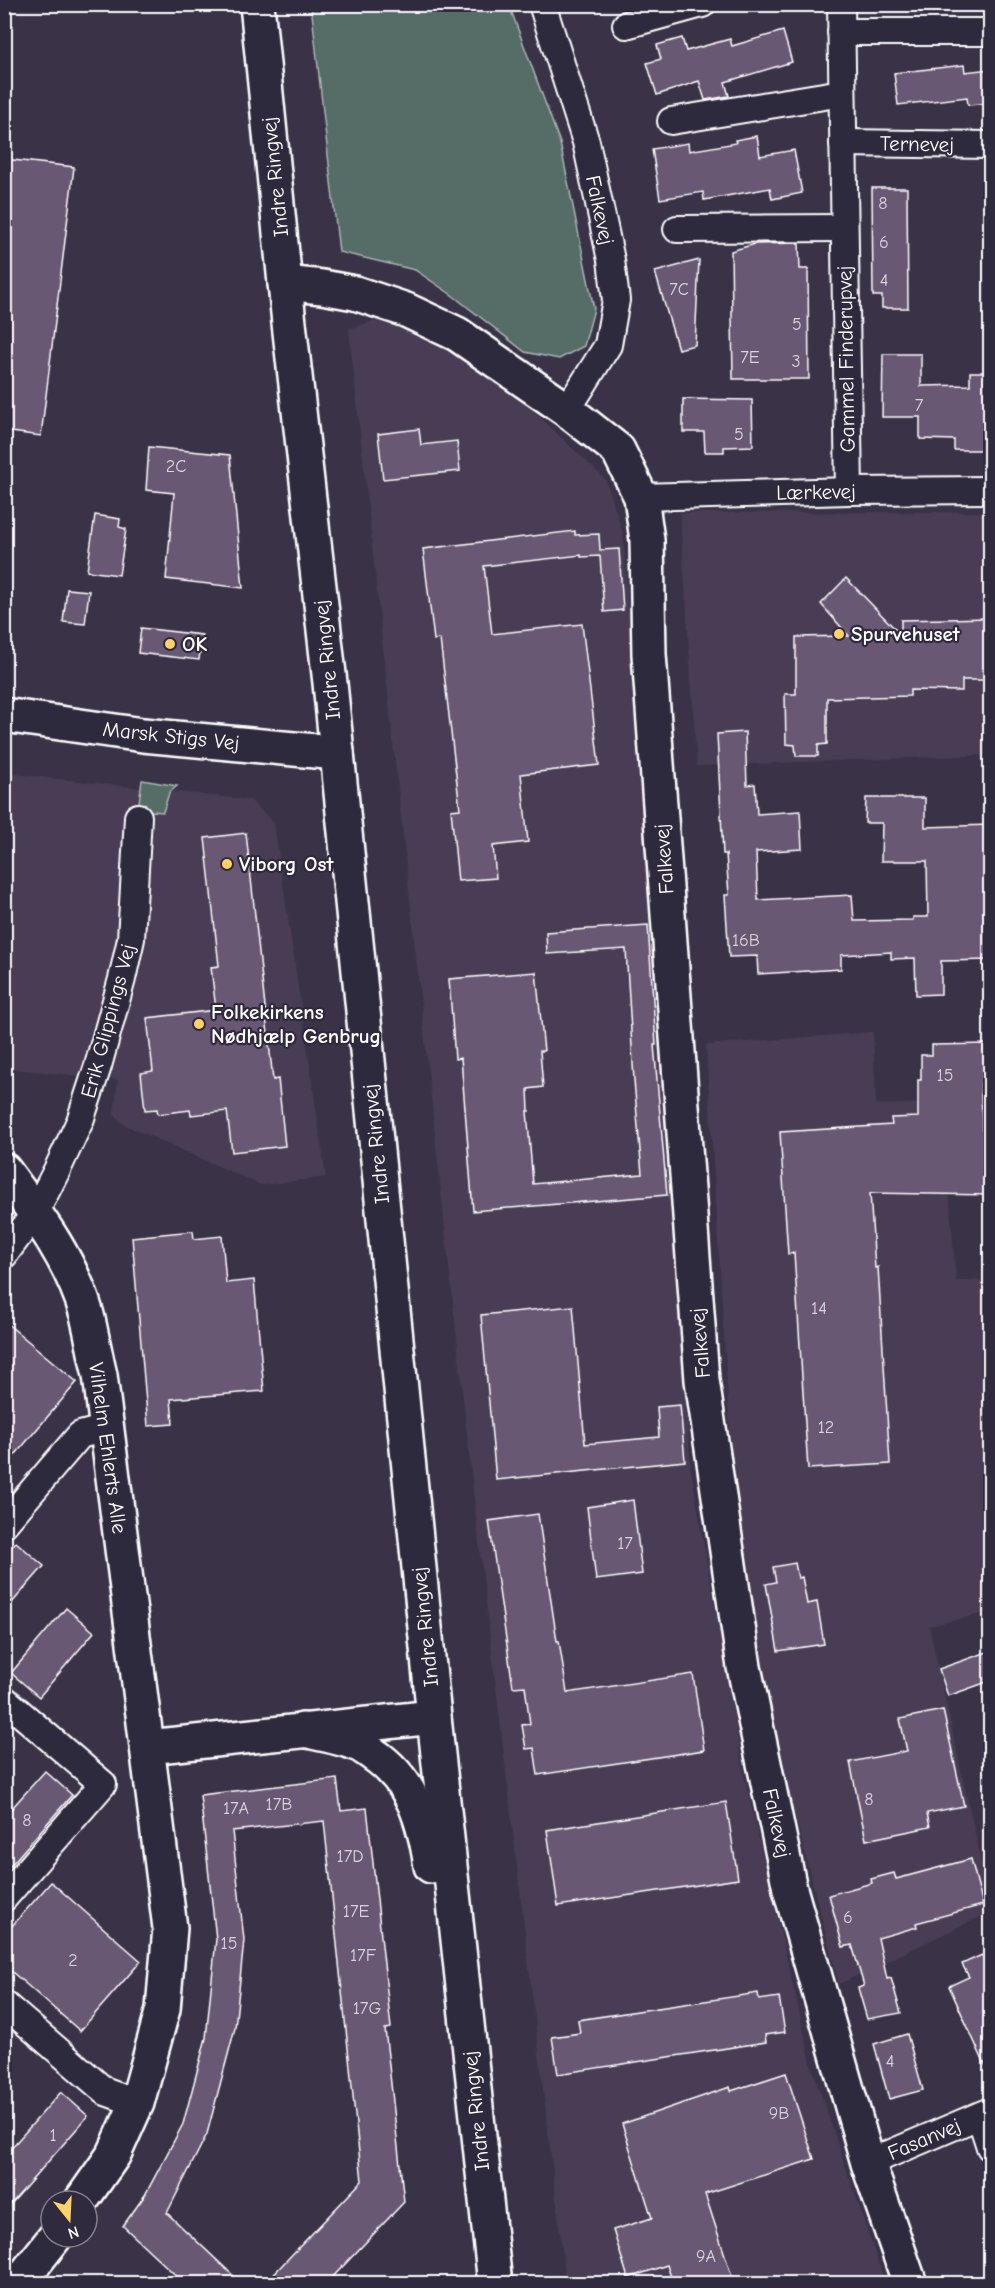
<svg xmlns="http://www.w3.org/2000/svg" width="995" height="2288" viewBox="0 0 995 2288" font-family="'Comic Neue',sans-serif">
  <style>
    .built { fill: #483e55 }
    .green { fill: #576c66; stroke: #abb6b2; stroke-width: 1.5 }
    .building { fill: #685873; stroke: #fff; stroke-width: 1.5 }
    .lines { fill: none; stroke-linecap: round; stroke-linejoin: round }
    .street-casing { stroke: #fff; stroke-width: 30 }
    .secondary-casing { stroke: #fff; stroke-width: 38 }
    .street { stroke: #2f2a3d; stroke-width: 26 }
    .secondary { stroke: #2f2a3d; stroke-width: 33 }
    .poi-dot { fill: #ffd166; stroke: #2f2a3d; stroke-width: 2 }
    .labels { text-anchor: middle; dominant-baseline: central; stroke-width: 4.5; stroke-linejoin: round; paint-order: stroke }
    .number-label { font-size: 18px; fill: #d9d5dc }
    .street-label { font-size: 21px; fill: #fff; stroke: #2f2a3d }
    .poi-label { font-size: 21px; font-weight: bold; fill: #fff; stroke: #2f2a3d; text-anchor: start }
  </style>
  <rect width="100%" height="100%" fill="#3a3348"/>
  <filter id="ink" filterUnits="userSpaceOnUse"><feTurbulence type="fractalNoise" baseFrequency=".0167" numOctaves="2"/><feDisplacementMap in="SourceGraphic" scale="12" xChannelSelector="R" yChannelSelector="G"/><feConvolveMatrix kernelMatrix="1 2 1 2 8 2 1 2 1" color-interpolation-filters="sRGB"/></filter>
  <g filter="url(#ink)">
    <!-- built -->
    <g class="built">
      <polygon points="376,320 432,339 529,407 605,479 623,533 691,1471 745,1780 813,2071 885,2283 566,2283 474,1499 349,329"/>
      <polygon points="990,512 990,755 697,766 680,513"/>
      <polygon points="5,773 250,800 274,823 326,1177 261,1185 123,1124 114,1114 118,1080 5,1068"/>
      <polygon points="873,1032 876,1105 942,1103 956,1281 990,1280 990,1612 929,1626 990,1901 990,1912 839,1984 776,1744 733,1481 706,1045"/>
    </g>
    <!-- green -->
    <g class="green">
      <polygon points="311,5 509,5 560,143 594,309 584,346 559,359 525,352 452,295 415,270 339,252"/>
      <polygon points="142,780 177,786 169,793 163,812 138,810"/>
    </g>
    <!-- building -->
    <g class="building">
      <polygon points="783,31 792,62 725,82 729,96 705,100 699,81 657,95 647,63 661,59 657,45 682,38 686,51 730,39 732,46"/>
      <polygon points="964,65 965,72 990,69 990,103 968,105 967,97 898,105 894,73"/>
      <polygon points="757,136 760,156 794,150 802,193 772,199 770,188 704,200 703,192 660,199 652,149 688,143 689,151 736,143 735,140"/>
      <polygon points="4,159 74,167 41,436 4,431"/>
      <polygon points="872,188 907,188 908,308 882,308 882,296 873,296"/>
      <polygon points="799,243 800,269 808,269 809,379 733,379 731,251 755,244"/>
      <polygon points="699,260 695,345 678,349 655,272"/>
      <polygon points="883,354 921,354 921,386 970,385 970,372 990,372 990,450 954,450 954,440 920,439 920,417 882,417"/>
      <polygon points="683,399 752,400 753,446 724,447 724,452 705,452 704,432 683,432"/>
      <polygon points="419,429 421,445 457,441 460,471 383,479 378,434"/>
      <polygon points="149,447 230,455 243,588 166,579 174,493 146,490"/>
      <polygon points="95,515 120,519 119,527 126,529 119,575 87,571"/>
      <polygon points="575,531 575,535 599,534 600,550 619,549 623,610 604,612 600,556 581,557 581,555 484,566 492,634 582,624 599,765 521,774 528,842 493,846 496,878 458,881 451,810 460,809 440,639 434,640 423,549"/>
      <polygon points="846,578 901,635 901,620 990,618 990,680 962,680 962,691 910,690 910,696 827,698 827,744 818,745 818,756 796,756 795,745 786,744 785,694 796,694 796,637 849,636 821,604"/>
      <polygon points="67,589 89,591 85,624 63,622"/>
      <polygon points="141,628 202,635 199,660 138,653"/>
      <polygon points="745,732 747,785 755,784 757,814 800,811 802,849 756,852 758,900 852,895 854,921 913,920 913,917 928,917 927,861 881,861 882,823 865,823 866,798 925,798 925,827 990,825 990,960 941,961 941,994 916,995 915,958 891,959 891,952 841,955 841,969 758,974 757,956 729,957 725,895 729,895 726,854 723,854 717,734"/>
      <polygon points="246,833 273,1080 278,1079 285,1146 232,1152 227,1111 191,1115 190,1110 158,1114 157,1109 145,1110 141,1073 153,1071 147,1018 216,1010 211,967 219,966 205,838"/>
      <polygon points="648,925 656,1045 654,1045 667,1195 473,1211 461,1058 455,1059 449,979 536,972 544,1051 540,1051 543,1087 528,1089 529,1111 527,1111 533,1184 642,1174 634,1080 626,949 547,954 546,932"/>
      <polygon points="990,1044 990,1083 981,1083 982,1130 990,1130 990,1195 870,1193 875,1268 878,1267 890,1464 808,1469 794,1253 788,1254 780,1132 892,1125 891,1118 918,1117 918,1080 921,1080 921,1055 932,1055 932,1045"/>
      <polygon points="193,1231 194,1239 222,1236 226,1283 254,1280 264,1391 171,1399 173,1424 148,1426 132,1237"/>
      <polygon points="573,1306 585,1444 659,1437 657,1407 680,1405 685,1461 496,1480 481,1315"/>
      <polygon points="4,1321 77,1382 4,1468"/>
      <polygon points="633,1500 642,1574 596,1580 587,1507"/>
      <polygon points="538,1514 557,1641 559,1641 567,1693 693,1674 704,1750 538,1775 534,1748 526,1749 522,1725 530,1724 525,1686 513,1687 489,1521"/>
      <polygon points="16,1542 44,1566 4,1612 4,1555"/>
      <polygon points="795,1563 798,1578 802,1577 807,1604 817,1602 824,1644 778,1651 766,1584 776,1582 773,1567"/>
      <polygon points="66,1608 94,1632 39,1697 11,1673"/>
      <polygon points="990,1651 990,1681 948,1696 939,1669"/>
      <polygon points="943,1710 964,1806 927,1813 930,1827 866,1840 850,1762 907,1751 900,1719"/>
      <polygon points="45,1771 72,1795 4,1873 4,1817"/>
      <polygon points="337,1779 341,1811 367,1808 391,2028 385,2029 404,2202 327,2283 265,2283 362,2181 324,1821 232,1831 244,1940 235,2028 207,2134 167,2213 241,2283 184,2283 123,2226 145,2195 183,2124 206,2038 216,1939 200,1795"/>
      <polygon points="726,1802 738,1879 558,1906 547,1830"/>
      <polygon points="971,1859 983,1905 916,1923 917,1927 878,1938 887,1979 891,1978 901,2013 867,2019 858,1988 864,1986 852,1945 843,1947 829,1895 872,1883 871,1879 894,1873 896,1879"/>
      <polygon points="51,1882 141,1961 80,2031 4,1965 4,1935"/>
      <polygon points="982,1955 988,1968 990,1967 990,2076 949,1986 969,1977 962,1964"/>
      <polygon points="758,1993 759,2000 779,1997 785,2032 765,2035 766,2042 558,2074 552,2037 580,2033 578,2020"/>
      <polygon points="907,2034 923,2090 889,2099 874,2044"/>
      <polygon points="786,2073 814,2159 705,2194 734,2283 673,2283 667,2265 628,2278 613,2230 652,2218 622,2124 730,2087 731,2091"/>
      <polygon points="61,2092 88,2116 4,2212 4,2156"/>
    </g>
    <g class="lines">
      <!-- street casing -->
      <g class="street-casing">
        <g id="street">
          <polyline points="542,4 586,142 611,260 616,300 608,345 567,410"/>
          <polyline points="841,4 849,491"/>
          <polyline points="626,25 702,4"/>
          <polyline points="841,32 990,32"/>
          <polyline points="671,121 842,93"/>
          <polyline points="843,143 990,145"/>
          <polyline points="677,229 844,228"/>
          <polyline points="641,497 849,491 990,490"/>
          <polyline points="4,1255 35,1213 57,1170 80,1121 98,1066 122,979 131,939 138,817"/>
          <polyline points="4,1524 80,1435 107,1428"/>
          <polyline points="4,1699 103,1784 4,1898"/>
          <polyline points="4,2004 106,2092 137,2103"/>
          <polyline points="980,2116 990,2147"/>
          <polyline points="868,2163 990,2111"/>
        </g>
      </g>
      <!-- secondary casing -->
      <g class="secondary-casing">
        <g id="secondary">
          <polyline points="257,4 289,323 330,683 434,1717 495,2284"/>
          <polyline points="285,283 322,287 355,293 406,310 457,334 567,410 618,450 641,497 647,540 649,654 702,1380 744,1667 790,1889 868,2163 910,2284"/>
          <polyline points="4,715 143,735 337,753"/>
          <path d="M4,1170C37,1215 72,1261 87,1315C92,1335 95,1355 100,1375L170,1928L163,2009L137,2103L114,2154L81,2201"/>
          <path d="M303,1730C321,1734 340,1737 357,1744C363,1746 368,1751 373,1754C413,1781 424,1821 431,1866"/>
          <polyline points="148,1747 434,1717"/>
          <polyline points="18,2284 55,2237"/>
        </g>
      </g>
      <!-- street -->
      <use href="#street" class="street"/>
      <!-- secondary -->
      <use href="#secondary" class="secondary"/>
    </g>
  </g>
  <!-- markers -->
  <g class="poi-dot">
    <circle cx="839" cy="634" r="6"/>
    <circle cx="170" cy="644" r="6"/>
    <circle cx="227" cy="864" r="6"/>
    <circle cx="199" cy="1024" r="6"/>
  </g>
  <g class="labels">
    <!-- number labels -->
    <g class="number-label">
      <text x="883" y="203">8</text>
      <text x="884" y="242">6</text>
      <text x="884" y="280">4</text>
      <text x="679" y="289">7C</text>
      <text x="797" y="324">5</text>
      <text x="750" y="357">7E</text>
      <text x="796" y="361">3</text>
      <text x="919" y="405">7</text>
      <text x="739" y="434">5</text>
      <text x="176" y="466">2C</text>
      <text x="746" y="940">16B</text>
      <text x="945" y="1075">15</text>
      <text x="819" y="1308">14</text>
      <text x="826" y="1427">12</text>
      <text x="625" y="1543">17</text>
      <text x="869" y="1799">8</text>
      <text x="279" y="1804">17B</text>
      <text x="236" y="1808">17A</text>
      <text x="27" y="1820">8</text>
      <text x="350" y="1856">17D</text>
      <text x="356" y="1911">17E</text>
      <text x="848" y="1917">6</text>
      <text x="229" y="1943">15</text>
      <text x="363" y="1955">17F</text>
      <text x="73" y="1960">2</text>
      <text x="367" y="2008">17G</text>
      <text x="890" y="2061">4</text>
      <text x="779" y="2113">9B</text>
      <text x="53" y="2135">1</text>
      <text x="706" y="2256">9A</text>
    </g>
    <!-- street labels -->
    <g class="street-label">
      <text transform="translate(917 144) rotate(1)">Ternevej</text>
      <text transform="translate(275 177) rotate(-96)">Indre Ringvej</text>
      <text transform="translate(600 210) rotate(78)">Falkevej</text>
      <text transform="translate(846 359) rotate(-91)">Gammel Finderupvej</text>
      <text transform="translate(816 492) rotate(-1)">Lærkevej</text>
      <text transform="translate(327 660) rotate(-96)">Indre Ringvej</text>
      <text transform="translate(171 736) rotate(6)">Marsk Stigs Vej</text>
      <text transform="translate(664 859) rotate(-94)">Falkevej</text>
      <text transform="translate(108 1021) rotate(-75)">Erik Glippings Vej</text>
      <text transform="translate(376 1144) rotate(-96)">Indre Ringvej</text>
      <text transform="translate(700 1343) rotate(-95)">Falkevej</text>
      <text transform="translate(108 1448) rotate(82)">Vilhelm Ehlerts Alle</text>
      <text transform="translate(425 1627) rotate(-96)">Indre Ringvej</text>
      <text transform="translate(777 1823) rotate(78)">Falkevej</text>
      <text transform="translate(476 2111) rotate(-96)">Indre Ringvej</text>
      <text transform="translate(924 2139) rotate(-23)">Fasanvej</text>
    </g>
    <!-- poi labels -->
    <g class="poi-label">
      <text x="851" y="634">Spurvehuset</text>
      <text x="182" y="644">OK</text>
      <text x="239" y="864">Viborg Ost</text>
      <text x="211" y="1012">Folkekirkens<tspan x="211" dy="24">Nødhjælp Genbrug</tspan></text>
    </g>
  </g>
  <!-- margin -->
  <rect width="995" height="2288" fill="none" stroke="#2f2a3d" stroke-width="24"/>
  <rect x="12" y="12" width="971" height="2264" fill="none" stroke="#fff" stroke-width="2" filter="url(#ink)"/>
  <!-- north arrow -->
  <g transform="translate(69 2219) rotate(162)"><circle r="28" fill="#2f2a3d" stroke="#827f8b" stroke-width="1.5"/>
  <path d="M0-4.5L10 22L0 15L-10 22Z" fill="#ffd166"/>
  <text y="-9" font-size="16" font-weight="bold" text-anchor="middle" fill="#ffffff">N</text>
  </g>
</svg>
